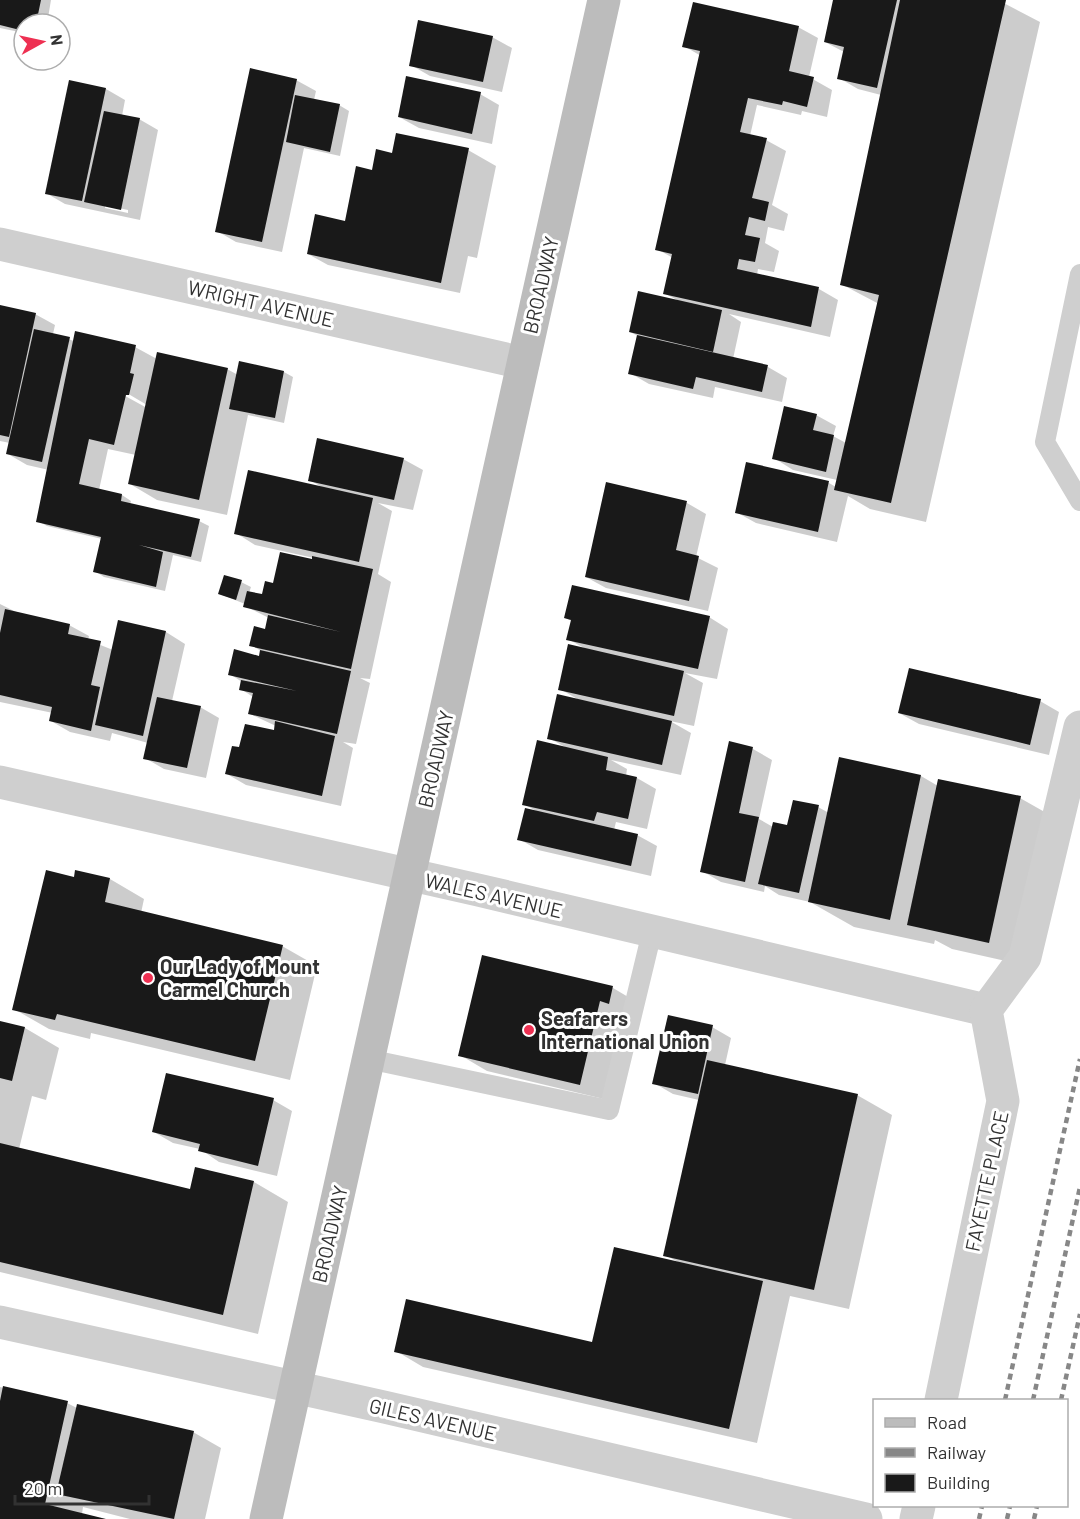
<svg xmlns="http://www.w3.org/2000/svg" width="1080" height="1519" viewBox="0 0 1080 1519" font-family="Barlow,sans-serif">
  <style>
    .shadow { fill: #0003; fill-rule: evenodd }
    .building { fill: #191919 }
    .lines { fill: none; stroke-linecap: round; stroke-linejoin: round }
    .lane { stroke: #cfcfcf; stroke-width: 20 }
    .street { stroke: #cfcfcf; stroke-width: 33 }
    .secondary { stroke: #bcbcbc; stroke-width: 33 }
    .rail { stroke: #878787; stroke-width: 4.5; stroke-dasharray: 6 4.5; stroke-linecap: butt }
    .poi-dot { fill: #ee3052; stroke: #fff; stroke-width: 2 }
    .labels { text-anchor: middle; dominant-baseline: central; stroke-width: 6; stroke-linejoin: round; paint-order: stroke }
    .street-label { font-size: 20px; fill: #323232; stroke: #fff }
    .poi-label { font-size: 20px; font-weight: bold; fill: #323232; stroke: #fff; text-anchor: start }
  </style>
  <rect width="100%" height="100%" fill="#fff"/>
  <!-- shadow -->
  <g class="shadow">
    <polygon points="0,0 51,0 47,24 24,24 24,33 0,28"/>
    <polygon points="834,0 998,0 1040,22 926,522 870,509 848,496 837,542 756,523 736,512 747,464 829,483 836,487 837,480 793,470 774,458 816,415 836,426 833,436 846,443 879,304 841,284 881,95 858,89 839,78 844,52 825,42"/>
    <polygon points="798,27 818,38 809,77 832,90 827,117 802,111 801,115 757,105 750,136 766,140 786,151 772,205 788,214 784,231 768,227 765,243 779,251 774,272 758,269 757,275 819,289 838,300 830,337 729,314 741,322 733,359 768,367 787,378 782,402 715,387 713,398 649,384 630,373 638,336 630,332 677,300 664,293 673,258 657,249 701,56 684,46"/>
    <polygon points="492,37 512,48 502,92 430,76 411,65"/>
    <polygon points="296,80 316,91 314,100 339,105 349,111 340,156 304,148 282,252 236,242 217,231"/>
    <path d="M70,81L106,89L125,100L122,116L139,119L158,130L140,220L65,204L46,193ZM105,205L128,210V213L105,208Z"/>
    <polygon points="480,94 499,105 492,144 419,128 399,117"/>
    <polygon points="468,150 496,166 477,258 468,256 460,293 328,265 308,254 346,222 373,172 393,155"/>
    <path d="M0,308L35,314L55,325L53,334L74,341L135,347L157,359L227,369L238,375L284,372L293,377L284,423L248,415L227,515L157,500L130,484L136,455L108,449L99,490L122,495L131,501L130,505L199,521L209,526L201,562L173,555L165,591L104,577L95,571L102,539L47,526L38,521L49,470L27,465L8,454L10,443L0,441ZM120,389L147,405V408L118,392Z"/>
    <polygon points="403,459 423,470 413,510 378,503 392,511 378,574 391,582 370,679 360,678 370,683 356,744 343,742 353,748 341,806 246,785 227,774 241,749 275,732 276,726 250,714 253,697 241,689 242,682 230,674 260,657 261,651 251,645 266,630 269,618 245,606 245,604 220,594 241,582 251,587 249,593 263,596 274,584 313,561 314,558 255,545 236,533 323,488 310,480"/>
    <polygon points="608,484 687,503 706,514 696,557 718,568 708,611 606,588 586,577"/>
    <polygon points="0,604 22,615 69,625 89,636 88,640 113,650 119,622 166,632 185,644 172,701 200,707 219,718 206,778 164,769 145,758 148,743 112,733 110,741 70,732 51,721 53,713 0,702"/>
    <polygon points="709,617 728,629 717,679 685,673 703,683 694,726 670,721 691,733 681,775 611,760 627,769 626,776 637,778 656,789 647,829 616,822 614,830 637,835 657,846 651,876 538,850 519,839 536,811 524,804 565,747 549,738 579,700 560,689 584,648 568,639 572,621 565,618"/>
    <polygon points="1040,701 1059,712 1049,755 919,724 899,713"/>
    <polygon points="731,743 753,749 772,760 759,819 773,827 788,827 818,807 829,813 921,776 938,786 1020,798 1064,823 1033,967 952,949 935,940 934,944 854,927 810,902 779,895 765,886 764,892 721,882 702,871"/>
    <polygon points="75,879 110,879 144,899 141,913 282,946 317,966 290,1080 91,1033 90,1039 49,1029 14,1009"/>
    <polygon points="483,957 613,988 640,1004 608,1100 487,1071 460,1055"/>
    <polygon points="0,1022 25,1028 59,1048 46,1100 32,1096 19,1149 191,1191 254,1182 288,1202 258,1334 0,1272"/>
    <polygon points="712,1027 731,1038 725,1065 857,1095 892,1115 849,1309 790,1296 757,1443 423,1367 396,1351 593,1344 678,1262 665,1255 699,1100 673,1094 654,1083"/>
    <polygon points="273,1100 292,1111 277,1176 219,1162 200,1149 173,1143 154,1132"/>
    <polygon points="0,1387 67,1403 77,1408 193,1432 221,1448 205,1519 130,1519 83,1507 82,1514 104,1519 0,1519"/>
  </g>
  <!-- building -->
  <g class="building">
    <polygon points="0,0 41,0 36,24 24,24 24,31 0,25"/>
    <polygon points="833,0 897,0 877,88 837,79 844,47 824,42"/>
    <polygon points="900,0 1006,0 891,503 834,490 879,295 840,285"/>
    <polygon points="693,2 799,26 789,71 814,77 807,107 783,101 782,105 748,98 740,132 767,138 752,198 769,202 765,221 749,217 745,235 760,238 755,262 739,259 737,269 819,287 811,327 663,294 672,254 655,250 700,51 682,47"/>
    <polygon points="418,20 493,36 483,82 409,66"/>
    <polygon points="250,68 297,79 262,242 215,232"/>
    <polygon points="406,76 481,92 472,134 398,117"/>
    <polygon points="69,80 106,88 82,201 45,194"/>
    <polygon points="295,95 340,104 330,152 286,142"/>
    <polygon points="104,111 140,118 121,210 84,202"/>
    <polygon points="396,133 469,148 441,283 307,254 315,214 345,221 356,166 372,170 376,149 392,153"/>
    <polygon points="638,291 722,310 713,352 629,332"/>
    <polygon points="0,305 36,313 9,437 0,435"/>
    <polygon points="34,329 70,337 42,462 6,454"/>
    <polygon points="75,331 136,345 130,373 134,374 129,395 126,395 114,445 89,439 79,484 122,494 121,501 200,519 191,557 139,545 163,552 156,587 93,572 101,537 36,522"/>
    <polygon points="637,335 768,365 762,392 696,377 693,389 628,374"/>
    <polygon points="157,352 228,368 199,500 128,484"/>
    <polygon points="239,361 284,371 275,418 229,409"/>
    <polygon points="784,406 817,414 813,430 834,435 826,472 772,459"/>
    <polygon points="317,438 404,458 394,500 308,481"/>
    <polygon points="746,462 829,481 818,532 735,513"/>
    <polygon points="248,470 373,498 359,562 234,534"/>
    <polygon points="606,482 687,501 676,550 699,556 689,601 585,577"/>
    <polygon points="280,552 312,559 312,556 373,569 351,669 249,646 254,626 265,629 268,615 341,632 243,607 247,591 262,594 265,581 273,583"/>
    <polygon points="224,575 242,580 236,600 218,594"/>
    <polygon points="572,585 710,616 698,669 566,640 571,620 564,618"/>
    <polygon points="5,609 70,624 68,634 101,641 91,685 100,687 91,731 49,721 52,707 0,695 0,633"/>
    <polygon points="118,620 166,631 143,736 95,725"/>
    <polygon points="568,644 684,671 674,716 558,690"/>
    <polygon points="234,649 259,656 260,650 351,671 337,734 248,714 253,693 239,690 241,680 297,691 228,675"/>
    <polygon points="909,668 1041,699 1030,745 898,713"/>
    <polygon points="557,694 672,721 662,765 547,739"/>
    <polygon points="157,697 201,706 187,768 143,759"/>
    <polygon points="275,721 335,736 322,796 225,774 232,746 239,747 245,724 274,730"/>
    <polygon points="537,740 608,757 606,770 637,777 628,819 597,812 594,821 522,805"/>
    <polygon points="729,741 753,747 739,813 759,817 745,882 700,872"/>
    <polygon points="839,757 921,775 890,920 808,902"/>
    <polygon points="938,779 1021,796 989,943 907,925"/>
    <polygon points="793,800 819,805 799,893 758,884 773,822 787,825"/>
    <polygon points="525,808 638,834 631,866 517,840"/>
    <polygon points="46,870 74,877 75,870 110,878 105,902 283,945 255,1061 57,1014 55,1020 12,1010"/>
    <polygon points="482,955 613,986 609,1004 600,1001 580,1085 458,1056"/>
    <polygon points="668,1015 713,1025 698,1094 652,1084"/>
    <polygon points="0,1021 25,1027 12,1081 0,1078"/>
    <polygon points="707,1060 858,1094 814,1290 663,1256"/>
    <polygon points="166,1073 274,1098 258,1166 198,1151 200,1144 152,1132"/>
    <polygon points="0,1143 190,1189 195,1167 254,1181 223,1315 0,1262"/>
    <polygon points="614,1247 763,1281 729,1429 394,1352 406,1299 592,1342"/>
    <polygon points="3,1386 68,1401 45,1504 106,1519 0,1519 0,1401"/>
    <polygon points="77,1404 194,1431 174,1519 56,1494"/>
  </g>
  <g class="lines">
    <!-- lane -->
    <g class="lane">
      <polyline points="1080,274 1045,442 1080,501"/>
      <polyline points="368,1059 609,1110 652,932"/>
    </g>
    <!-- street -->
    <g class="street">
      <polyline points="0,244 523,363"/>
      <polyline points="0,782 478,890 986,1010"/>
      <polyline points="0,1322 384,1407 866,1519"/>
      <polyline points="941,1400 1003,1101 986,1010 1025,957 1080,727"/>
      <polyline points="916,1519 919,1506"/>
    </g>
    <!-- secondary -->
    <polyline class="secondary" points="266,1519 604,0"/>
    <!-- rail -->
    <g class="rail">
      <polyline points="1005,1400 1080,1059"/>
      <polyline points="1033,1400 1080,1187"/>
      <polyline points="1061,1400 1080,1314"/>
      <polyline points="979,1519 982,1506"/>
      <polyline points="1007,1519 1010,1506"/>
      <polyline points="1034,1519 1037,1506"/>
    </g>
  </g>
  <!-- markers -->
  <g class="poi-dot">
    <circle cx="148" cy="978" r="6"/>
    <circle cx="529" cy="1030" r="6"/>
  </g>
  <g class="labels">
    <!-- street labels -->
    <g class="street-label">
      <text transform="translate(540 285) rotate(-77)">BROADWAY</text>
      <text transform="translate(261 303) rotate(13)">WRIGHT AVENUE</text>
      <text transform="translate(435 759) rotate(-77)">BROADWAY</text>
      <text transform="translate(494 895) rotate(13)">WALES AVENUE</text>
      <text transform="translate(986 1181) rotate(-78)">FAYETTE PLACE</text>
      <text transform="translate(329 1234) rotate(-77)">BROADWAY</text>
      <text transform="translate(433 1419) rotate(13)">GILES AVENUE</text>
    </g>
    <!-- poi labels -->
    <g class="poi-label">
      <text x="160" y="966">Our Lady of Mount<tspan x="160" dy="23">Carmel Church</tspan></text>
      <text x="541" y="1018">Seafarers<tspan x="541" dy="23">International Union</tspan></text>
    </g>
  </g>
  <!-- legend -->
  <rect x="873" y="1399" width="195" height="108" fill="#ffffff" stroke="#adadad" stroke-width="1.5"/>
  <rect x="885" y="1418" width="30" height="9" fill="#bcbcbc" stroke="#adadad" stroke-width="1.5"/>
  <text x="927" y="1429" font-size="18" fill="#323232">Road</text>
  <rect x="885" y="1448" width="30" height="9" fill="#878787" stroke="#adadad" stroke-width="1.5"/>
  <text x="927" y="1459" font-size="18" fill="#323232">Railway</text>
  <rect x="885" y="1474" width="30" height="18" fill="#191919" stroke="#adadad" stroke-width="1.5"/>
  <text x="927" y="1489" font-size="18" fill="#323232">Building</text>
  <!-- north arrow -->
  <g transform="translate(42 42) rotate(82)"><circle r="28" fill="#ffffff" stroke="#adadad" stroke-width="1.5"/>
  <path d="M0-4.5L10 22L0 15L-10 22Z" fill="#ee3052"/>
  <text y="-9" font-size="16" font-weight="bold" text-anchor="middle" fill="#323232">N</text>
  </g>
  <!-- scale -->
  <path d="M15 1495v9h134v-9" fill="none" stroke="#323232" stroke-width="3"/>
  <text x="24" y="1495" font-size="18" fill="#323232" stroke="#ffffff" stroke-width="4.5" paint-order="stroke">20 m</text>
</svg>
